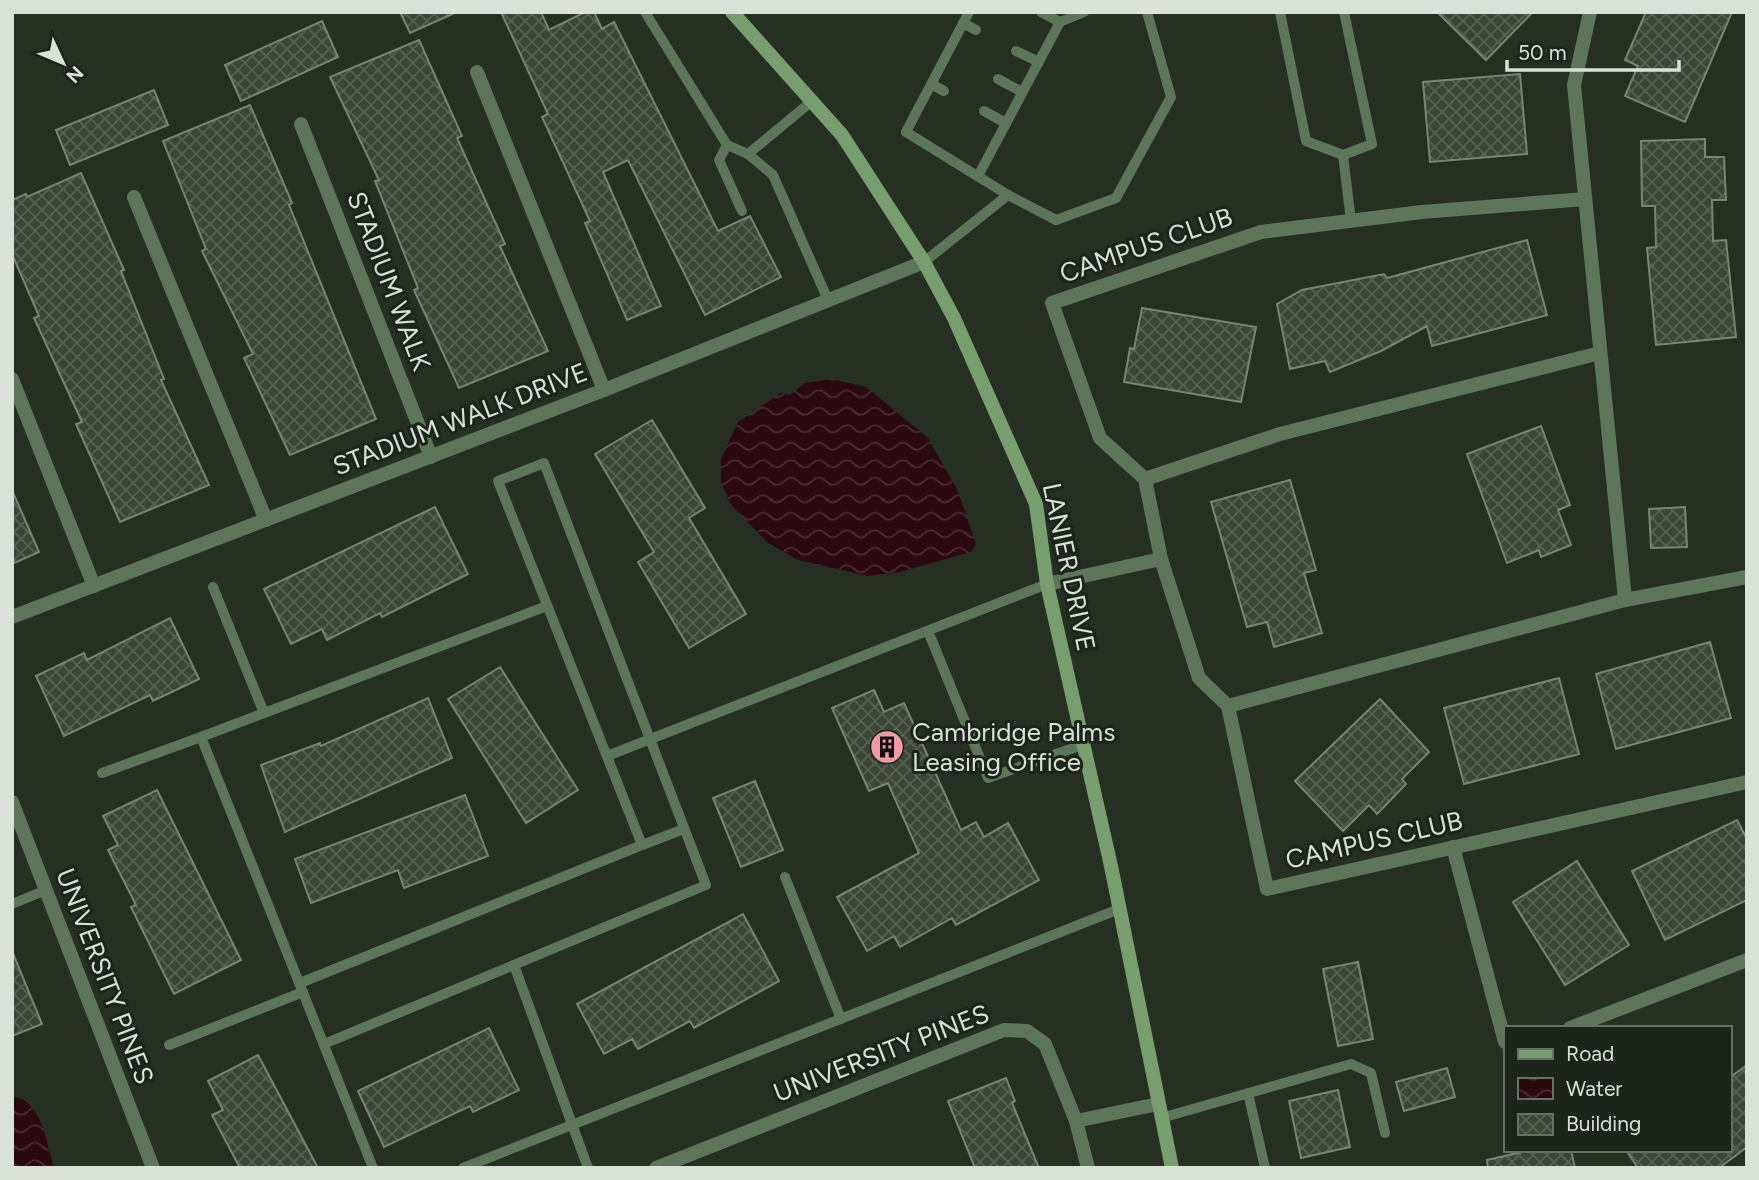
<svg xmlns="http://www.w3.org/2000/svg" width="1759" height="1180" viewBox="0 0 1759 1180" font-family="Figtree,sans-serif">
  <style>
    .water { fill: url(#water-waves) }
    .building { fill: url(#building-cross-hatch); stroke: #788475; stroke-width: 2 }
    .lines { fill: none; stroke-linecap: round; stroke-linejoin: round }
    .lane { stroke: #5d7558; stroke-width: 10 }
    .street { stroke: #5d7558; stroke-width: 14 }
    .secondary { stroke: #789e70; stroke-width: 14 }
    .labels { text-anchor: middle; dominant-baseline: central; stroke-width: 6; stroke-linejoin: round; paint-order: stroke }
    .street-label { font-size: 26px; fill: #dae1d8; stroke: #1b2519 }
    .poi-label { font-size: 26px; fill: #dae1d8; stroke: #1b2519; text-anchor: start }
  </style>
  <defs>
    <pattern id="water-waves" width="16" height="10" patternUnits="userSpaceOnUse" patternTransform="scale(1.75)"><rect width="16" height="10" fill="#2b0910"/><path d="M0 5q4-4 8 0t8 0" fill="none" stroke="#492d32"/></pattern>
    <pattern id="building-cross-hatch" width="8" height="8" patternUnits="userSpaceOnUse" patternTransform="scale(1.75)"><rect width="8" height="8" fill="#3b4638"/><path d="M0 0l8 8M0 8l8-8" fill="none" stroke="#576054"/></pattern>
  </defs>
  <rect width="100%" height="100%" fill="#252f22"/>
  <!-- water -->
  <g class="water">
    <polygon points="832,379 866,387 928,438 958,491 976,544 971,552 900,572 868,576 798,560 768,543 731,505 721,482 721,459 738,422 781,393 790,395 805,383"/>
    <path d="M12,1096C42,1099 47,1145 54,1168H12Z"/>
  </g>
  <!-- building -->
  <g class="building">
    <polygon points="400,12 457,12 410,33"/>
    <polygon points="501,12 541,12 549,30 585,12 594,12 602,29 614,22 718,231 750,216 781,277 705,315 628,160 603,172 661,306 627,320 585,223 590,221 542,117 548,114"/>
    <polygon points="1437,12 1533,12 1486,60"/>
    <polygon points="1646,12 1732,12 1685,122 1625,96 1638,66 1625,60"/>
    <polygon points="322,21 338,57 241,101 225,65"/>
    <polygon points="419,40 462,136 457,138 505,244 500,246 548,351 459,388 414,290 418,288 375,181 379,180 330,77"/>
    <polygon points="1520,74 1527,154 1430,162 1423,82"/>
    <polygon points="154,90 168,125 70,165 56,130"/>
    <polygon points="250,105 292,203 289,205 376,419 290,455 244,358 253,354 202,251 206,249 163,141"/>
    <polygon points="1705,139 1705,157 1724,157 1726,200 1712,200 1713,241 1726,240 1736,337 1656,345 1647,248 1656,247 1655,206 1642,206 1641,141"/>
    <polygon points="81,173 124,270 121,271 164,379 161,380 209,485 120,522 76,424 82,422 34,318 39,316 12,254 12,200 26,194 27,197"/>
    <polygon points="1527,240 1547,315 1432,346 1427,326 1381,351 1330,372 1325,361 1290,369 1277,304 1302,290 1384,274 1387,278"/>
    <polygon points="1142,308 1256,327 1241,402 1124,382 1130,348 1134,349"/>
    <polygon points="652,420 705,508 689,518 746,614 689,648 638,562 654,552 595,454"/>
    <polygon points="1541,426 1570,505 1558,510 1571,545 1541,557 1539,550 1507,563 1467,454"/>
    <polygon points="1290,480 1316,570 1304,573 1322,633 1274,647 1267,622 1247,627 1211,502"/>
    <polygon points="12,490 39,552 12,564"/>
    <polygon points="435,507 468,574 382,617 380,613 327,640 322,629 291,644 264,589"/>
    <polygon points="1685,507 1687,547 1651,548 1649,509"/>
    <polygon points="170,618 199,679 153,701 150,695 64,736 36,676 84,653 87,660"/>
    <polygon points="1710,642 1731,718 1616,749 1596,674"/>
    <polygon points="500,667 578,790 526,823 448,699"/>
    <polygon points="1559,678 1579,754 1464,784 1444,708"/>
    <polygon points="874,690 884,712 904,703 961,830 976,822 984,837 1008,823 1039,880 956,925 952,918 900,947 894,936 867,951 837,897 919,853 888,783 869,791 832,708"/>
    <polygon points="428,698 452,758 285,832 261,765 320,743 321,746"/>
    <polygon points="1380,699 1429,752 1402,779 1406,784 1377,814 1369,805 1343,831 1295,781"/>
    <polygon points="755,781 783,850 741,867 713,798"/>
    <polygon points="157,790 241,960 174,994 131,907 136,905 108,850 118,845 103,816"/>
    <polygon points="465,795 488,856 404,888 398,870 311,903 295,859"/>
    <polygon points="1737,820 1747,839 1747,900 1665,940 1632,871"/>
    <polygon points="1577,861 1629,945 1565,985 1513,902"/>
    <polygon points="743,914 779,981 694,1028 690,1021 638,1049 632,1039 604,1054 577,1004"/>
    <polygon points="12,951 42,1024 12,1036"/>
    <polygon points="1358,962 1373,1039 1338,1046 1323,969"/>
    <polygon points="489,1028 519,1090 473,1112 470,1106 384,1147 358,1091"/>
    <polygon points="258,1055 318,1168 240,1168 212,1115 223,1110 208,1081"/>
    <polygon points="1747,1065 1747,1147 1719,1168 1638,1168 1626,1150 1729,1150 1729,1078"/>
    <polygon points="1447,1068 1455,1097 1404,1111 1396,1082"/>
    <polygon points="1006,1078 1015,1101 1012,1103 1039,1168 975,1168 948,1101"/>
    <polygon points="1338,1090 1350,1147 1301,1158 1289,1101"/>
    <polygon points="1531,1150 1571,1150 1575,1168 1488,1168 1487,1160"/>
  </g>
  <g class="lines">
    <!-- lane -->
    <g class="lane">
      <polyline points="645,12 727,145 748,154 773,175 828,300"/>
      <polyline points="969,12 906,132 1008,195 1056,220 1116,198 1171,97 1147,12"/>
      <polyline points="1041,12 1060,22 1084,12"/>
      <polyline points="1280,12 1306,141 1343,155 1372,144 1344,12"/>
      <polyline points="963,23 976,30"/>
      <polyline points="1016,51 1039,62"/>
      <polyline points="998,79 1022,92"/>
      <polyline points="931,84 944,91"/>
      <polyline points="984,111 1006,123"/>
      <polyline points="727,145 719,160 742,211"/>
      <polyline points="748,154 812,101"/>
      <polyline points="1343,155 1351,221"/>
      <polyline points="978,176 1060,22"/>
      <polyline points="924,262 1008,195"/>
      <polyline points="213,587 264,713"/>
      <polyline points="928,631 988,778 1082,745"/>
      <polyline points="201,737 547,606"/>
      <polyline points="607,756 1047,584"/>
      <polyline points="102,773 201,737 373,1168"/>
      <polyline points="785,877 841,1019"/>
      <polyline points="12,904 46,890"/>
      <polyline points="514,965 588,1168"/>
      <polyline points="300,983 642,845"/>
      <path d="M324,1044L706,885C652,744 598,604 544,463L498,481L642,845L684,829"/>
      <polyline points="169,1045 303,992"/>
      <polyline points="1248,1093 1265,1168"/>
      <polyline points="1161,1118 1351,1064 1371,1073 1385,1133"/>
      <polyline points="463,1168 1119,909"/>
    </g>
    <!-- street -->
    <g class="street">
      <polyline points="1590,12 1574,85 1625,600 1747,577"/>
      <polyline points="477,72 604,390"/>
      <polyline points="301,124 431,457"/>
      <polyline points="134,197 266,520"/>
      <polyline points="1585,199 1422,212 1261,232 1052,303 1100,438 1145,479 1161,559 1199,678 1228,706 1267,889 1747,782"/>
      <polyline points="12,379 94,586"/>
      <polyline points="1145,479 1280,434 1600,353"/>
      <polyline points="1047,584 1161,559"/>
      <polyline points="12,617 604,390 924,262"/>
      <polyline points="1228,706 1625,600"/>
      <polyline points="12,802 153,1168"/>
      <polyline points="1453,847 1505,1042"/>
      <polyline points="1570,1028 1747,960"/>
      <polyline points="1076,1121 1158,1104"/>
      <polyline points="656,1168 1004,1030 1027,1031 1045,1044 1076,1121 1088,1168"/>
    </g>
    <!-- secondary -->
    <polyline class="secondary" points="732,12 842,135 924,262 954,318 1036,504 1047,584 1111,866 1172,1168"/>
  </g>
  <!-- icons -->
  <defs>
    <g id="building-disc" transform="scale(1.75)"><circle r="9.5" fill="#f49aa7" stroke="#1b2519"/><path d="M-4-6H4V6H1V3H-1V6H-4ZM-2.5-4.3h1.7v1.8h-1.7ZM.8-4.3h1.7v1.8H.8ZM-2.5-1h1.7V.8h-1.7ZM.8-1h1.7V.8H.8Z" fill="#111"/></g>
  </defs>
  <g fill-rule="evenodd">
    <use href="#building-disc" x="887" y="747"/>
  </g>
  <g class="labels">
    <!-- street labels -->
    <g class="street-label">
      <text transform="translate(1146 245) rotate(-19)">CAMPUS CLUB</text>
      <text transform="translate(389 281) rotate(69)">STADIUM WALK</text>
      <text transform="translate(460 419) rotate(-21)">STADIUM WALK DRIVE</text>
      <text transform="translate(1069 567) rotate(78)">LANIER DRIVE</text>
      <text transform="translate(1374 840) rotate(-13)">CAMPUS CLUB</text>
      <text transform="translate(105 976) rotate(69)">UNIVERSITY PINES</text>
      <text transform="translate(881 1053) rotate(-21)">UNIVERSITY PINES</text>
    </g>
    <!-- poi labels -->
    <g class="poi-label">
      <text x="912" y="732">Cambridge Palms<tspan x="912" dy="30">Leasing Office</tspan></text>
    </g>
  </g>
  <!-- border -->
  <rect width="1759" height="1180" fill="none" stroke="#dae1d8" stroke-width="28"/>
  <!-- legend -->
  <rect x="1504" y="1026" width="228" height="126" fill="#1b2519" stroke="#677065" stroke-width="2"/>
  <rect x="1518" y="1049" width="35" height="10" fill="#789e70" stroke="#677065" stroke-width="2"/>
  <text x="1566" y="1061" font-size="21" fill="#dae1d8">Road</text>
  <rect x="1518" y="1078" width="35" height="21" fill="url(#water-waves)" stroke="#677065" stroke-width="2"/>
  <text x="1566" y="1096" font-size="21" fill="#dae1d8">Water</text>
  <rect x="1518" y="1114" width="35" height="21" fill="url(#building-cross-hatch)" stroke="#677065" stroke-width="2"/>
  <text x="1566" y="1131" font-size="21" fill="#dae1d8">Building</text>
  <!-- north arrow -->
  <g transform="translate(63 63) rotate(134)" stroke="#1b2519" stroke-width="5" paint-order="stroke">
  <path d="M0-5L12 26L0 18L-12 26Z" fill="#dae1d8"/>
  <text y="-10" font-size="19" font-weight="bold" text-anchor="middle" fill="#dae1d8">N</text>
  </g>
  <!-- scale -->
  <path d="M1507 60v10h172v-10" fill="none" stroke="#dae1d8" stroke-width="3.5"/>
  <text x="1518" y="60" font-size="21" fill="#dae1d8" stroke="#1b2519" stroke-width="5" paint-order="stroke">50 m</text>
</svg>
